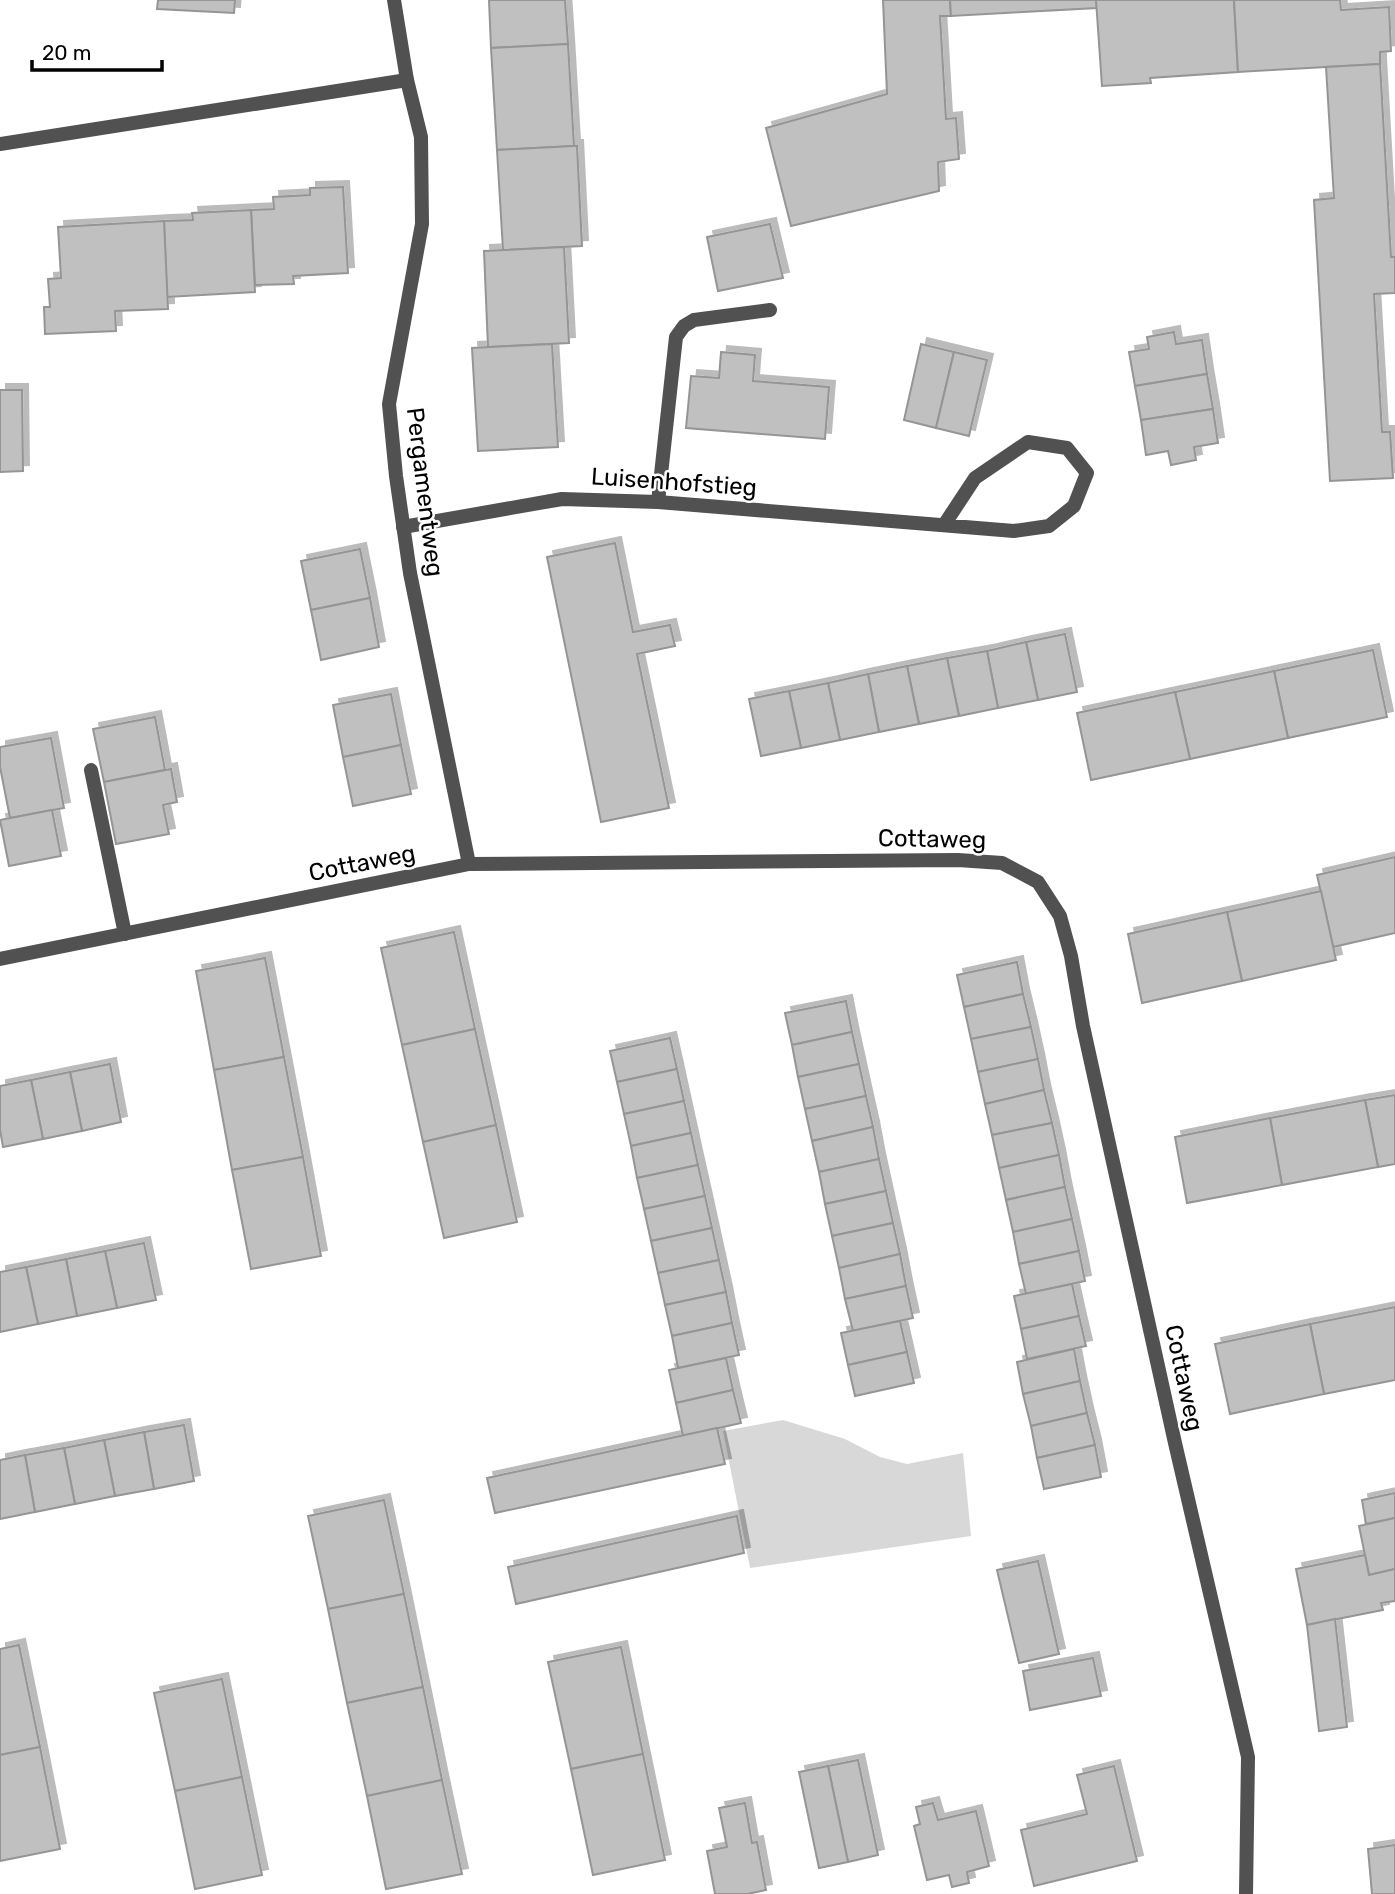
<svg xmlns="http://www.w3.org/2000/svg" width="1395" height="1894" viewBox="0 0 1395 1894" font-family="Rubik,sans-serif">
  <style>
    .green { fill: #d8d8d8 }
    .building { fill: #c0c0c0; stroke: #959595; stroke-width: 2; filter: url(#shadow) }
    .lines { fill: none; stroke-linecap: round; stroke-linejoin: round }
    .service { stroke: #515151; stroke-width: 14 }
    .minor { stroke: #515151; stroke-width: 14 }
    .labels { text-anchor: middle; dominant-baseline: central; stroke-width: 5; stroke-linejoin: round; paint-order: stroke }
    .street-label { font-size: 24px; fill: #000; stroke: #fff }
  </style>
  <defs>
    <filter id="shadow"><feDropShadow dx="6" dy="-6" stdDeviation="0" flood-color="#0004"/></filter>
  </defs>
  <rect width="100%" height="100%" fill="#fff"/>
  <!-- green -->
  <polygon class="green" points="783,1420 845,1439 880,1457 907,1464 963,1453 971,1536 750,1568 723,1431"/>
  <!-- building -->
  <g class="building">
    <polygon points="158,0 235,0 234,13 157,9"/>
    <polygon points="489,0 565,0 568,44 491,48"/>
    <polygon points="883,0 950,0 951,16 940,16 946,119 956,118 959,159 938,162 939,191 791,226 766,128 887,94"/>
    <polygon points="950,0 1096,0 1097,8 951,16"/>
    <polygon points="1096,0 1234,0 1238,72 1150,78 1151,83 1102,86"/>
    <polygon points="1234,0 1340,0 1341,10 1389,7 1391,51 1380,52 1380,64 1238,72"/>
    <polygon points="568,44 574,146 497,150 491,48"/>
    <polygon points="1380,64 1391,257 1395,257 1395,293 1374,294 1382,432 1390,432 1393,478 1330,481 1314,200 1334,198 1326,67"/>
    <polygon points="574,146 577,146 582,246 503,250 497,150"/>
    <polygon points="343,187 348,273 293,276 294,284 255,285 251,210 274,209 273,197 310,195 310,188"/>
    <polygon points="251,210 255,292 167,297 164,221 193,220 192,213"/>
    <polygon points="164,221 168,309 115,311 116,331 45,334 44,307 50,307 48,279 61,278 58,227"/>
    <polygon points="770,224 783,278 718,291 707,237"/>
    <polygon points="564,247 569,343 488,347 484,251"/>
    <polygon points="1174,332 1176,344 1202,340 1207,374 1135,386 1129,352 1149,349 1147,337"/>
    <polygon points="552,344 558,447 478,451 472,348"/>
    <polygon points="921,344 954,352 936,428 904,420"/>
    <polygon points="721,352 755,355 753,381 829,387 825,439 686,428 691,376 719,378"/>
    <polygon points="954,352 987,360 969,436 936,428"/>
    <polygon points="1207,374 1213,409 1141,420 1135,386"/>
    <polygon points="0,390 22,390 23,471 0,472"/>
    <polygon points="1213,409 1218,443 1194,447 1196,460 1171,465 1168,451 1146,455 1141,420"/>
    <polygon points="615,543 633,632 670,625 675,646 637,654 669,808 601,822 547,557"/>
    <polygon points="360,549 370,598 311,610 301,561"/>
    <polygon points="370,598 379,647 321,660 311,610"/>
    <polygon points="1065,634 1077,692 1038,700 1026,642"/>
    <polygon points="1026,642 1038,700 998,708 987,651"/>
    <polygon points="1373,650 1387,717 1288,738 1274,671"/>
    <polygon points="987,651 998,708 959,716 947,658"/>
    <polygon points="947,658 959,716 919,724 907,666"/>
    <polygon points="907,666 919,724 879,732 868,674"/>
    <polygon points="1274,671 1288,738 1190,759 1175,692"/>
    <polygon points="868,674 879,732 840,740 828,683"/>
    <polygon points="828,683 840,740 801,748 789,691"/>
    <polygon points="789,691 801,748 761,756 749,699"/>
    <polygon points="1175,692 1190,759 1091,780 1077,713"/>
    <polygon points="391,694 401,745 343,757 333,705"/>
    <polygon points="155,717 165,770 104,782 93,729"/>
    <polygon points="51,738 64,808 10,818 0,767 0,747"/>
    <polygon points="401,745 411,794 353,806 343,757"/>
    <polygon points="171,769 177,802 163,805 169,834 116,844 104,782"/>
    <polygon points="52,810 61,856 9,866 0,820"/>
    <polygon points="1395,857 1395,933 1333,947 1317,875"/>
    <polygon points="1321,891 1336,960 1242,981 1227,912"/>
    <polygon points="1227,912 1242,981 1142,1003 1128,934"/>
    <polygon points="454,932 475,1029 402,1045 381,948"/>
    <polygon points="265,958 284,1057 214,1070 196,971"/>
    <polygon points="1017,962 1023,994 964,1007 957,975"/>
    <polygon points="1023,994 1031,1027 971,1039 964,1007"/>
    <polygon points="846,1001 852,1032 792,1045 785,1013"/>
    <polygon points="1031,1027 1038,1059 978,1072 971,1039"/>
    <polygon points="475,1029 496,1125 423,1142 402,1045"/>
    <polygon points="852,1032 859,1064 798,1077 792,1045"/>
    <polygon points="670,1038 677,1069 617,1082 610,1051"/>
    <polygon points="284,1057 303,1157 232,1170 214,1070"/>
    <polygon points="1038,1059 1044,1090 985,1104 978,1072"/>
    <polygon points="110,1064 121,1122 82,1131 70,1072"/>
    <polygon points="859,1064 866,1096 805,1109 798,1077"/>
    <polygon points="677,1069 684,1101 624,1114 617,1082"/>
    <polygon points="70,1072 82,1131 43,1139 31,1080"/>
    <polygon points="31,1080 43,1139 3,1147 0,1130 0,1086"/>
    <polygon points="1044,1090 1052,1123 992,1135 985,1104"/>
    <polygon points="1395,1095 1395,1164 1378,1167 1365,1100"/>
    <polygon points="866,1096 873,1127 812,1141 805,1109"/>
    <polygon points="1365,1100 1378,1167 1282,1185 1270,1118"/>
    <polygon points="684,1101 691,1133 631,1146 624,1114"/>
    <polygon points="1270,1118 1282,1185 1187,1203 1175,1137"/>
    <polygon points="1052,1123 1059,1155 999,1168 992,1135"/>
    <polygon points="496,1125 517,1222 444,1238 423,1142"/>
    <polygon points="873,1127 879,1159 819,1172 812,1141"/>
    <polygon points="691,1133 698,1165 637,1178 631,1146"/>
    <polygon points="1059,1155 1065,1187 1006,1200 999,1168"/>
    <polygon points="303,1157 321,1256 251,1269 232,1170"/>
    <polygon points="879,1159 886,1191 825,1204 819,1172"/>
    <polygon points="698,1165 705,1196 644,1209 637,1178"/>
    <polygon points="1065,1187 1072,1219 1013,1232 1006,1200"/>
    <polygon points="886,1191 893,1223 832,1236 825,1204"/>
    <polygon points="705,1196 712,1228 651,1241 644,1209"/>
    <polygon points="1072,1219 1079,1251 1019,1264 1013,1232"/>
    <polygon points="893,1223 900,1254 839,1268 832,1236"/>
    <polygon points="712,1228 719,1260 658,1273 651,1241"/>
    <polygon points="144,1243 156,1300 117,1308 105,1251"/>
    <polygon points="105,1251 117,1308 77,1316 66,1259"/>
    <polygon points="1079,1251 1085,1281 1026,1294 1019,1264"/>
    <polygon points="900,1254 906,1286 845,1299 839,1268"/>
    <polygon points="66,1259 77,1316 38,1324 26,1267"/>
    <polygon points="719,1260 726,1292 665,1305 658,1273"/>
    <polygon points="26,1267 38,1324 0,1332 0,1272"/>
    <polygon points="1072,1284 1079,1316 1021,1329 1014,1296"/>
    <polygon points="906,1286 913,1318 853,1331 845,1299"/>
    <polygon points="726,1292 732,1323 672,1336 665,1305"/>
    <polygon points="1395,1307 1395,1380 1324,1394 1310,1324"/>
    <polygon points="1079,1316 1086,1346 1027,1359 1021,1329"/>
    <polygon points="900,1321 907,1352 848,1365 841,1333"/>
    <polygon points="732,1323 739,1355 678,1368 672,1336"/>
    <polygon points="1310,1324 1324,1394 1230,1414 1215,1344"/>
    <polygon points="1074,1349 1080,1381 1023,1394 1017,1362"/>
    <polygon points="907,1352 914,1383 855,1396 848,1365"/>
    <polygon points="726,1358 733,1390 676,1403 669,1370"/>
    <polygon points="1080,1381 1087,1413 1031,1426 1023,1394"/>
    <polygon points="733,1390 741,1423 683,1436 676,1403"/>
    <polygon points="1087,1413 1095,1445 1037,1458 1031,1426"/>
    <polygon points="184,1425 194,1481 154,1489 144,1432"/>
    <polygon points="717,1428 725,1464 495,1513 487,1478"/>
    <polygon points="144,1432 154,1489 115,1496 104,1440"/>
    <polygon points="104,1440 115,1496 75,1504 64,1448"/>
    <polygon points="1095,1445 1101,1477 1044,1489 1037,1458"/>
    <polygon points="64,1448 75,1504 35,1512 25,1455"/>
    <polygon points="25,1455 35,1512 0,1519 0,1460"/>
    <polygon points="1395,1493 1395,1518 1366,1524 1362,1500"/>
    <polygon points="384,1500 404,1594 328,1609 308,1516"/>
    <polygon points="737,1516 744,1553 516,1604 508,1567"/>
    <polygon points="1395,1518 1395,1569 1369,1575 1359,1526"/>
    <polygon points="1365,1555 1369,1575 1395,1569 1395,1601 1381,1603 1383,1610 1307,1625 1296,1569"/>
    <polygon points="1038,1561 1059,1654 1019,1663 997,1570"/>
    <polygon points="404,1594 423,1687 347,1703 328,1609"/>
    <polygon points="1335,1619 1347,1727 1319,1731 1307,1625"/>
    <polygon points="19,1645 40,1747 0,1755 0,1649"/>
    <polygon points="621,1647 643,1754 571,1769 548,1662"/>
    <polygon points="1093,1658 1101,1696 1030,1710 1023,1671"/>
    <polygon points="222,1679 242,1777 175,1791 154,1693"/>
    <polygon points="423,1687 442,1780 367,1796 347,1703"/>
    <polygon points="40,1747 60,1849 0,1861 0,1755"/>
    <polygon points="643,1754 665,1860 593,1875 571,1769"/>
    <polygon points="858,1760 878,1855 848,1862 828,1766"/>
    <polygon points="828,1766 848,1862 819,1868 799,1772"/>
    <polygon points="1114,1766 1137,1861 1034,1886 1021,1830 1087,1814 1077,1775"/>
    <polygon points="242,1777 262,1875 195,1889 175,1791"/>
    <polygon points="442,1780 462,1874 386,1889 367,1796"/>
    <polygon points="745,1803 752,1843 757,1842 766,1890 747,1894 715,1894 707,1851 727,1847 719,1808"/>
    <polygon points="933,1803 938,1820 976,1811 989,1866 967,1872 969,1883 952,1887 949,1875 927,1880 914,1826 920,1824 916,1807"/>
    <polygon points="1395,1845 1395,1894 1372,1894 1368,1849"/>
  </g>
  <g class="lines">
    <!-- service -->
    <g class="service">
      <polyline points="658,502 676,337 684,326 694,320 770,310"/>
      <polyline points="91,770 125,934"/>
    </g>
    <!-- minor -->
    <g class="minor">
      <polyline points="394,0 407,80 421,137 422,224 389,404 396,476 410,573 469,864"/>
      <polyline points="0,144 407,80"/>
      <polyline points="403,527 562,499 658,502 1014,531 1049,526 1074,506 1087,473 1067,448 1028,442 975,478 944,525"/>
      <polyline points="0,959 469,864 958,860 1002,863 1038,882 1060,916 1071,956 1083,1026 1175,1443 1248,1757 1246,1894"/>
    </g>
  </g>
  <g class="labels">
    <!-- street labels -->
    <g class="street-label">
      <text transform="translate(674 482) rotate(4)">Luisenhofstieg</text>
      <text transform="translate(425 492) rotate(83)">Pergamentweg</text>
      <text transform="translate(932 839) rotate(1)">Cottaweg</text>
      <text transform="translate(362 863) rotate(-11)">Cottaweg</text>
      <text transform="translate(1184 1378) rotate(78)">Cottaweg</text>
    </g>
  </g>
  <!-- scale -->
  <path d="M32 60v10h130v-10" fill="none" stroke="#000000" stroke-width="3.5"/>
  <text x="42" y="60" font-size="21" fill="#000000" stroke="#ffffff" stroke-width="5" paint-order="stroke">20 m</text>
</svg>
